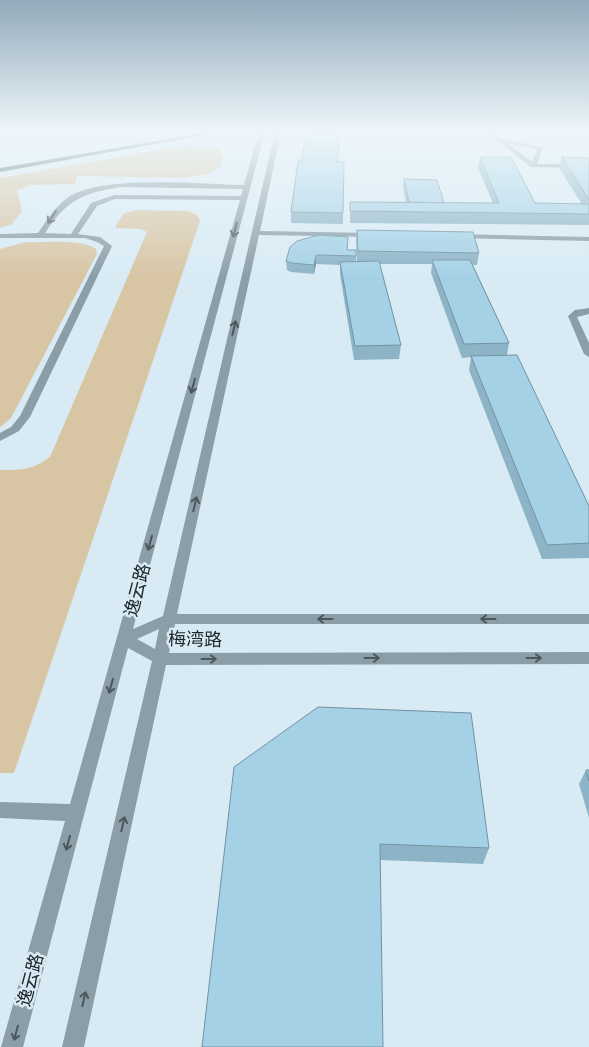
<svg xmlns="http://www.w3.org/2000/svg" width="589" height="1047" viewBox="0 0 589 1047" font-family="'Space Grotesk','Noto Sans SC',sans-serif">
  <style>
    .green { fill: #d8c5a4 }
    .lines { fill: none; stroke-linecap: round; stroke-linejoin: round }
    .minor { fill: #8b9da7; fill-rule: evenodd }
    .major { fill: #3d6070; fill-rule: evenodd }
    .wall { fill: #8db4c6 }
    .shaded-wall { fill: #7392a1 }
    .building { fill: #a4d1e6; stroke: #7392a1 }
    .oneway { stroke: #4b565d }
    .labels { text-anchor: middle; dominant-baseline: central; stroke-width: 5; stroke-linejoin: round; paint-order: stroke }
    .street-label { font-size: 18px; fill: #20272b; stroke: #d8ebf5 }
  </style>
  <rect width="100%" height="100%" fill="#d8ebf5"/>
  <!-- green -->
  <g class="green">
    <polygon points="186,145 204,146 219,149 223,158 220,167 206,174 184,178 77,176 75,184 31,185 17,190 22,211 12,224 0,228 0,178"/>
    <path d="M136,210L187,211L197,215L200,221L14,773H0V470C22,470 32,470 50,457L147,232L141,229L115,228L123,214Z"/>
    <path d="M25,242C44,243 80,238 96,249L97,254L11,418L0,427V249Z"/>
  </g>
  <g class="lines">
    <!-- minor -->
    <g class="minor">
      <path d="M259,132H265L133,629L163,616L275,132H281L260,231L374,233L378,235L374,237L259,235L177,614H589V624H175L169,653L589,652V664L166,665L84,1047H62L152,661L128,648L23,1047H1L65,821L0,818V802L70,804L240,200L115,199L97,206L78,234L100,237L112,246L30,417L19,431L0,441V433L11,427L20,416L104,246L97,242L85,238H0V234L38,233C47,220 56,205 70,196C105,175 201,184 244,185ZM121,187L243,189L241,196L114,195L91,203L71,234L45,233C67,200 82,193 121,187ZM159,629L155,649L137,639Z"/>
      <path d="M480,132H488L502,139L543,147L537,164H589V168L531,167L499,142ZM507,143L537,149L532,162Z"/>
      <polygon points="456,234 589,237 589,241 459,238 455,236"/>
      <polygon points="589,308 589,314 577,317 589,343 589,357 584,354 568,316 575,310"/>
    </g>
    <!-- major -->
    <polygon class="major" points="208,132 221,132 0,172 0,168"/>
  </g>
  <!-- wall -->
  <g class="wall">
    <polygon points="480,157 535,203 582,204 559,168 562,157 589,158 589,225 350,223 350,202 406,202 403,187 404,179 444,203 493,203 478,168"/>
    <polygon points="301,161 338,162 343,213 343,224 291,223 291,212"/>
    <polygon points="357,230 479,253 477,265 473,265 509,343 507,355 589,506 589,558 542,559 469,370 471,357 462,358 431,273 432,264 379,264 401,345 399,359 354,360 340,274 340,265 316,264 314,274 291,272 287,270 286,261 347,250 356,250 356,262 357,262 356,242"/>
    <polygon points="234,767 489,848 483,864 380,860"/>
    <polygon points="586,770 589,770 589,818 579,784"/>
  </g>
  <!-- shaded-wall -->
  <polygon class="shaded-wall" points="316,255 316,264 314,274 314,265"/>
  <!-- building -->
  <g class="building">
    <polygon points="307,132 340,132 337,162 344,162 343,213 291,212 298,161 301,161"/>
    <polygon points="480,157 511,157 535,203 589,204 589,214 350,211 350,202 499,203"/>
    <polygon points="562,157 589,158 589,200"/>
    <polygon points="404,179 437,180 444,203 409,202"/>
    <polygon points="357,230 473,232 479,253 358,251"/>
    <polygon points="319,235 348,237 347,250 356,250 356,256 316,255 314,265 291,263 286,261 290,247 297,241"/>
    <polygon points="432,260 470,260 509,343 464,344"/>
    <polygon points="379,261 401,345 355,346 340,262"/>
    <polygon points="517,355 589,506 589,543 547,545 471,356"/>
    <polygon points="318,707 471,713 489,848 380,844 383,1047 202,1047 234,767"/>
    <polygon points="586,770 589,770 589,781"/>
  </g>
  <!-- one-way arrows -->
  <defs><path id="oneway-shaft" d="M-6 0H5M1.5-3L5.5 0L1.5 3" fill="none" stroke-width="1.6" stroke-linecap="round" stroke-linejoin="round" transform="scale(1.25)"/></defs>
  <g class="oneway">
    <use href="#oneway-shaft" transform="translate(52 217) rotate(123)"/>
    <use href="#oneway-shaft" transform="translate(235 230) rotate(105)"/>
    <use href="#oneway-shaft" transform="translate(234 328) rotate(-77)"/>
    <use href="#oneway-shaft" transform="translate(193 386) rotate(105)"/>
    <use href="#oneway-shaft" transform="translate(195 504) rotate(-77)"/>
    <use href="#oneway-shaft" transform="translate(150 543) rotate(105)"/>
    <use href="#oneway-shaft" transform="translate(325 619) rotate(180)"/>
    <use href="#oneway-shaft" transform="translate(488 619) rotate(180)"/>
    <use href="#oneway-shaft" transform="translate(372 658)"/>
    <use href="#oneway-shaft" transform="translate(534 658)"/>
    <use href="#oneway-shaft" transform="translate(209 659)"/>
    <use href="#oneway-shaft" transform="translate(111 686) rotate(105)"/>
    <use href="#oneway-shaft" transform="translate(123 824) rotate(-77)"/>
    <use href="#oneway-shaft" transform="translate(68 843) rotate(105)"/>
    <use href="#oneway-shaft" transform="translate(84 999) rotate(-77)"/>
    <use href="#oneway-shaft" transform="translate(16 1033) rotate(105)"/>
  </g>
  <!-- sky -->
  <linearGradient id="sky" x2="0" y2="1"><stop stop-color="#92aabb"/><stop offset="0.47" stop-color="#edf6fa"/><stop offset="1" stop-color="#edf6fa" stop-opacity="0"/></linearGradient>
  <rect width="589" height="279" fill="url(#sky)"/>
  <g class="labels">
    <!-- street labels -->
    <g class="street-label">
      <text transform="translate(137 590) rotate(-75)">逸云路</text>
      <text transform="translate(195 639) rotate(1)">梅湾路</text>
      <text transform="translate(30 980) rotate(-75)">逸云路</text>
    </g>
  </g>
</svg>
